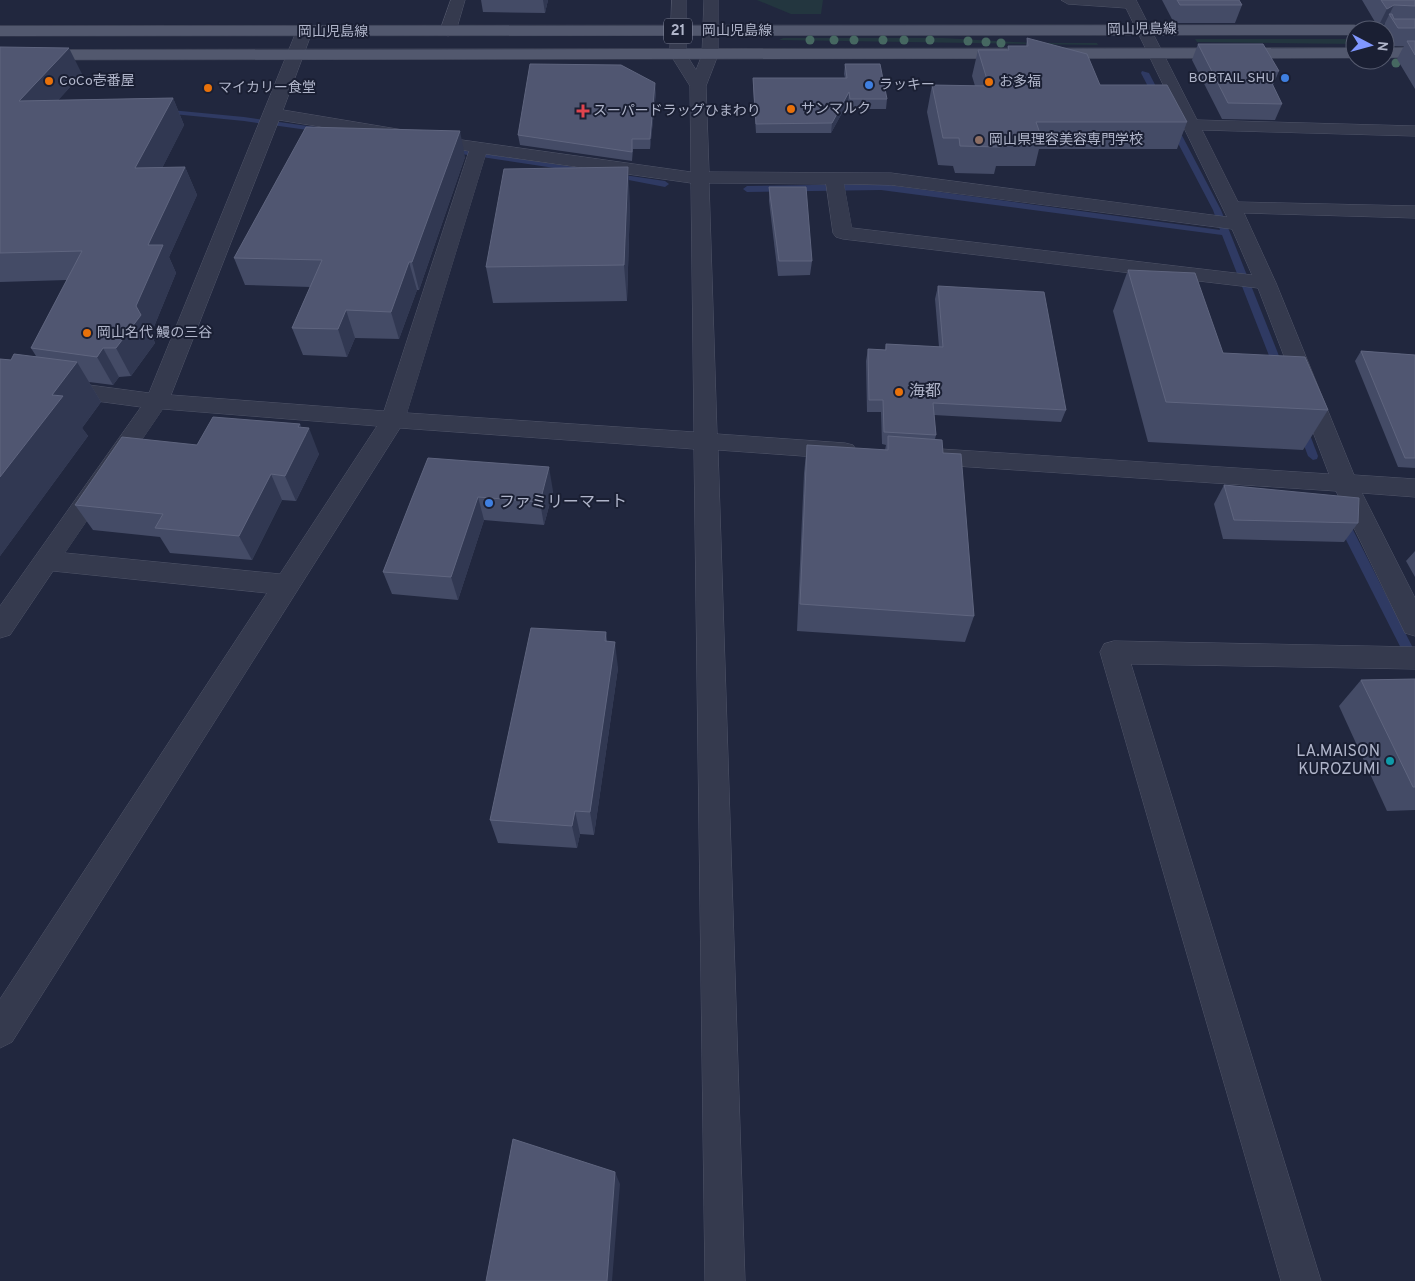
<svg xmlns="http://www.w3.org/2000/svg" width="1415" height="1281" viewBox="0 0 1415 1281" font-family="Overpass,'Noto Sans JP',sans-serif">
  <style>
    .green { fill: #23363f }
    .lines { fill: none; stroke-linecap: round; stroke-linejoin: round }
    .stream { fill: #2f3a63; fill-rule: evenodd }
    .minor-casing { stroke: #505569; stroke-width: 1 }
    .major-casing { stroke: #3e4357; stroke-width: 1 }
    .minor { fill: #353a4e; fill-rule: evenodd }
    .major { fill: #52586e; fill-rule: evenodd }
    .tree { fill: #466861 }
    .wall { fill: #444b66 }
    .shaded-wall { fill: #313852 }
    .building { fill: #505671; stroke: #5f657f }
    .shop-dot { fill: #3f7fe0; stroke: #1a1f33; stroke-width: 2 }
    .food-dot { fill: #e8710a; stroke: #1a1f33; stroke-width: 2 }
    .health-dot { fill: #e0444e; stroke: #1a1f33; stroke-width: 2 }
    .education-dot { fill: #8d6e63; stroke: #1a1f33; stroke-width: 2 }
    .culture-dot { fill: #0f9aa8; stroke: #1a1f33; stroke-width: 2 }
    .labels { text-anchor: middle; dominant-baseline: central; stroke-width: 4; stroke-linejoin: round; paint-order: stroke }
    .far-street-label { font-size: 14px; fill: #b0b5ca; stroke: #1a1f33 }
    .far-poi-label { font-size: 14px; fill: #b0b5ca; stroke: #1a1f33; text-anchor: start }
    .shield { fill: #1a1f33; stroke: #83889d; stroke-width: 1 }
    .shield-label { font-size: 15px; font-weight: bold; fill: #b0b5ca }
    .poi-label { font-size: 16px; fill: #b0b5ca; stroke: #1a1f33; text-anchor: start }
  </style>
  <rect width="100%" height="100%" fill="#21273e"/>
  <!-- green -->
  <g class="green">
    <polygon points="757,0 823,0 821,14 791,14"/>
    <polygon points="783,38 943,38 1033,43 1097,43 1098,45 779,40"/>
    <polygon points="1195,39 1355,39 1355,44 1197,42"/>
  </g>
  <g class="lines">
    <!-- stream -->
    <g class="stream">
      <polygon points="1142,71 1149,73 1163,100 1162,102 1155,100 1141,73"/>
      <polygon points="160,109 244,117 322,128 326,130 322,132 244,121 163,113 160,113"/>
      <polygon points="1170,124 1177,126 1221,210 1285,371 1284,373 1276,373 1275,371 1222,235 881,190 747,192 743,189 747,186 881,184 1220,230 1213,210 1169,126"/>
      <polygon points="445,148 581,168 585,170 581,172 448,152 444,150"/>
      <polygon points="610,173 665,181 669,184 665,187 613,177 609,175"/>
      <polygon points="1302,423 1307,427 1318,456 1317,459 1313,460 1308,456 1297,427"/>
      <polygon points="1343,518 1349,522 1415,652 1415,669 1411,668 1337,522"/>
    </g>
    <!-- minor casing -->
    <g class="minor-casing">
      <g id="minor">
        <polygon points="451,0 465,0 456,31 448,36 440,31"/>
        <path d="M672,0H686V54L696,70L702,55L704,0H718V55L706,86L709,172L891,173L1227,217L1126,8L1068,4L1061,0H1136L1197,120L1415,126V136L1202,130L1238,202L1415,206V218L1244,213L1276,283L1354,475L1415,479V497L1362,493L1415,598V636L1405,633L1336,491L925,464L917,462L913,456L917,450L925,448L1329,474L1258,288L843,239L836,237L833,233L826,184L709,183L717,434L845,443L853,445L857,451L853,457L845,459L718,450L745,1281H705L694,449L400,428L12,1042L0,1048V999L267,593L53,571L10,635L0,638V606L141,407L59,396L0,383V369L59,381L149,393L296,32L304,27L312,32L283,110L403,130L406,134L403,138L397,139L279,120L171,395L384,411L469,151L456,149L453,145L456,141L462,140L691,172L690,86L670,54ZM486,154L691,183L694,432L407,413ZM844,184L891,185L1232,229L1252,275L852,228ZM163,409L377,426L280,574L65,553Z"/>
        <polygon points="1114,641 1415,647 1415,669 1131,664 1321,1281 1281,1281 1100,652 1104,644"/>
      </g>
    </g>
    <!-- major casing -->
    <g class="major-casing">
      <g id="major">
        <polygon points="1355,25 1363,30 1355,30 1355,35 0,36 0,26"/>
        <polygon points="1415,47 1415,57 1385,58 1385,48"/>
        <polygon points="1355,48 1355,58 0,60 0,50"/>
      </g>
    </g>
    <!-- minor -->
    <use href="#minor" class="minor"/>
    <!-- major -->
    <use href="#major" class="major"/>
  </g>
  <!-- trees -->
  <g class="tree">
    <circle cx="810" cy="40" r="4.5"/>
    <circle cx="834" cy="40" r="4.5"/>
    <circle cx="854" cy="40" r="4.5"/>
    <circle cx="883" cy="40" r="4.5"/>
    <circle cx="904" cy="40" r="4.5"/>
    <circle cx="930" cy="40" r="4.5"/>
    <circle cx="968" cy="41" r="4.5"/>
    <circle cx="986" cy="42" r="4.5"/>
    <circle cx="1001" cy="43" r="4.5"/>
    <circle cx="1396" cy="63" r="4.5"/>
  </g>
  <!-- wall -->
  <g class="wall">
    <polygon points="481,0 548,0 545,13 483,12"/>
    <polygon points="1162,0 1239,0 1242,5 1235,23 1174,23"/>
    <polygon points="1362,0 1415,0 1415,89 1397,59 1404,46 1389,46 1385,39 1385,30 1382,30 1385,23 1378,27"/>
    <polygon points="1027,38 1100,85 1187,122 1177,149 1039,149 1035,166 996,166 994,174 955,173 953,166 938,165 927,112 932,85 975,86 972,76 978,50 1007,50 1008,46 1026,46"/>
    <polygon points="1198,44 1279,71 1273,85 1282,104 1275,120 1222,119 1192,60"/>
    <polygon points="0,47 82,74 58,100 173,98 184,125 162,168 185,167 197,195 169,257 176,273 151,334 155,343 131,376 119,377 113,385 89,382 101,402 82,428 88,436 0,556 0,359 11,360 36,356 31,348 67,280 0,282"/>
    <polygon points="845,64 887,99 886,109 849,109 848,102 831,133 756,133 753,88 753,78 845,78 844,74"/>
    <polygon points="656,92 650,149 633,149 632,161 520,145 518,135"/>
    <polygon points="465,157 419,290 417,290 399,339 355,338 347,357 303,355 292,328 310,287 245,285 234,258"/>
    <polygon points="769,187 812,261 810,275 778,276 769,201"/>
    <polygon points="630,203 627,301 493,303 486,267"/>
    <polygon points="1128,270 1223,353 1328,410 1303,450 1148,442 1113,311"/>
    <polygon points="938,286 1066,410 1061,422 934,415 936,435 935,439 943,453 974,616 965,642 797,631 804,473 807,445 885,450 886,445 882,444 881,412 867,412 866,361 868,349 885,350 886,344 939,347 935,299"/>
    <polygon points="1361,351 1415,355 1415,468 1398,467 1355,361"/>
    <polygon points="300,424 301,427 319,454 296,501 282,500 252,560 170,553 160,537 93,530 75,505 197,445"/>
    <polygon points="1224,485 1358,523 1344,542 1223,539 1214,504"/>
    <polygon points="553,491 544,525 484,520 458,600 392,594 383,572 412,498"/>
    <polygon points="1415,551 1415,577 1406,561"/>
    <polygon points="606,632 607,641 618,668 594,835 580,834 577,848 498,843 490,820"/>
    <polygon points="1415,679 1415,810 1387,811 1339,706 1361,680"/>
  </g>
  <!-- shaded-wall -->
  <g class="shaded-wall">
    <polygon points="543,0 548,0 545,13"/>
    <polygon points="1394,5 1385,23 1378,27 1387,9"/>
    <polygon points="69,48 82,74 33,128 19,101"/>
    <polygon points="655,83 656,92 650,149 650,139"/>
    <polygon points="849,92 848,102 831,133 832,123"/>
    <polygon points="173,98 184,125 148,196 135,168"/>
    <polygon points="460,131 465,157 419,290 412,262"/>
    <polygon points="185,167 197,195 169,257 176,273 151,334 155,343 131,376 116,348 136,306 148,245"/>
    <polygon points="628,167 630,203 627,301 624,265"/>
    <polygon points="409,262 417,290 399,339 391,312"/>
    <polygon points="346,310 355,338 347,357 338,329"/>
    <polygon points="103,348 119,377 113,385 97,357"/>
    <polygon points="77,362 101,402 82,428 88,436 0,556 0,477 52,395"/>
    <polygon points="300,424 305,437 309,428 319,454 296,501 285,476 298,427"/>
    <polygon points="549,467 553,491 544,525 540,502"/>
    <polygon points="271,474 282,500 252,560 239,536"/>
    <polygon points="478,497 484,520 458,600 451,577"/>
    <polygon points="615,642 618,668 594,835 590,812"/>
    <polygon points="575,811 580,834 577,848 572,826"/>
    <polygon points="615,1172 620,1184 612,1281 607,1281"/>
  </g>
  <!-- building -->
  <g class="building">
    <polygon points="1177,0 1239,0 1242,5 1180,5"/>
    <polygon points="1381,0 1415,0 1415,6 1394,5 1387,9"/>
    <polygon points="1389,14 1392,14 1394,19 1415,19 1415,28 1398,28"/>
    <polygon points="1027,38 1087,54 1100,85 1167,85 1187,122 1036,122 1042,139 998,138 1000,147 960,146 959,138 943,138 932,85 989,86 978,50 1009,50 1008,46 1028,46"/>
    <polygon points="1407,41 1415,41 1415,55"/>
    <polygon points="1198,44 1263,44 1279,71 1266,71 1282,104 1228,103"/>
    <polygon points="0,47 69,48 19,101 173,98 135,168 185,167 148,245 163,245 136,306 141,315 116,348 103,348 97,357 31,348 82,251 0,253"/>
    <polygon points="530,64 621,65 655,83 650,139 632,139 632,152 518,135"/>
    <polygon points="845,64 880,64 887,99 850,99 849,92 832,123 756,124 753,78 847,78"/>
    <polygon points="306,127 460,131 412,262 409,262 391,312 346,310 338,329 292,328 322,260 234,258"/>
    <polygon points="628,167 624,265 486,267 504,169"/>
    <polygon points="769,187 806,187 812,261 779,261"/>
    <polygon points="1128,270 1195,273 1223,353 1305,357 1328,410 1166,402"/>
    <polygon points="938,286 1044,292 1066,410 933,403 936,435 884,432 883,400 869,400 868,349 886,350 886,344 943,347"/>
    <polygon points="1361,351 1415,355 1415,458 1405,458"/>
    <polygon points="14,354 77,362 52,395 63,396 0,477 0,359 11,360"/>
    <polygon points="213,417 300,424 298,427 309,428 285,476 271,474 239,536 155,528 163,514 75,505 122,437 197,445"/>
    <polygon points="888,436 942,440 943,453 961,454 974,616 800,604 807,445 888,450"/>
    <polygon points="428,458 549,467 540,502 478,497 451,577 383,572 412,498"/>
    <polygon points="1224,485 1359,498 1358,523 1234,520"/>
    <polygon points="531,628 606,632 605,641 615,642 590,812 575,811 572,826 490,820"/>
    <polygon points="1415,679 1415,787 1413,787 1361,680"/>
    <polygon points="513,1139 615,1172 607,1281 486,1281"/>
  </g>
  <!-- markers -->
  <g class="shop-dot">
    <circle cx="1285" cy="78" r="5"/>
    <circle cx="869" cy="85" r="5"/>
    <circle cx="489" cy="503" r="5"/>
  </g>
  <g class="food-dot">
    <circle cx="49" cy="81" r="5"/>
    <circle cx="989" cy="82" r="5"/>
    <circle cx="208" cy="88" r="5"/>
    <circle cx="791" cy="109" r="5"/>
    <circle cx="87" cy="333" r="5"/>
    <circle cx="899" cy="392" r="5"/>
  </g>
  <path class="health-dot" d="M580.5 103.5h5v5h5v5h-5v5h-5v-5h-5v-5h5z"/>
  <circle class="education-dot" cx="979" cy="140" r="5"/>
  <circle class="culture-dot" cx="1390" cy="761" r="5"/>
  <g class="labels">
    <!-- far-street labels -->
    <g class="far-street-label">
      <text transform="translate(1142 30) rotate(-1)">岡山児島線</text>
      <text x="737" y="31">岡山児島線</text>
      <text x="333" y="32">岡山児島線</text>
    </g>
    <!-- far-poi labels -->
    <g class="far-poi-label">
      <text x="1275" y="78" text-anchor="end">BOBTAIL SHU</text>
      <text x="59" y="81">CoCo壱番屋</text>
      <text x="999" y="82">お多福</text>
      <text x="879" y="85">ラッキー</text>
      <text x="218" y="88">マイカリー食堂</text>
      <text x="801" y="109">サンマルク</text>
      <text x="593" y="111">スーパードラッグひまわり</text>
      <text x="989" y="140">岡山県理容美容専門学校</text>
      <text x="97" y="333">岡山名代 鰻の三谷</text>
    </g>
    <!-- shield labels -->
    <rect class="shield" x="664" y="18.5" width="28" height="25" rx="4"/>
    <g class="shield-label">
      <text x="678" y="31">21</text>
    </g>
    <!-- poi labels -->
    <g class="poi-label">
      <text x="909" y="392">海都</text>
      <text x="499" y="503">ファミリーマート</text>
      <text x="1380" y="752" text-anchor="end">LA.MAISON<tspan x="1380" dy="18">KUROZUMI</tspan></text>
    </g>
  </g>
  <!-- north arrow -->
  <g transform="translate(1370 45) rotate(96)"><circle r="24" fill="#1a1f33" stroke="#565b6f"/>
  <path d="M0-4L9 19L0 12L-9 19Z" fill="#8097ff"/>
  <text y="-8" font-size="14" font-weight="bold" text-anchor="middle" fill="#b0b5ca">N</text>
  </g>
</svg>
